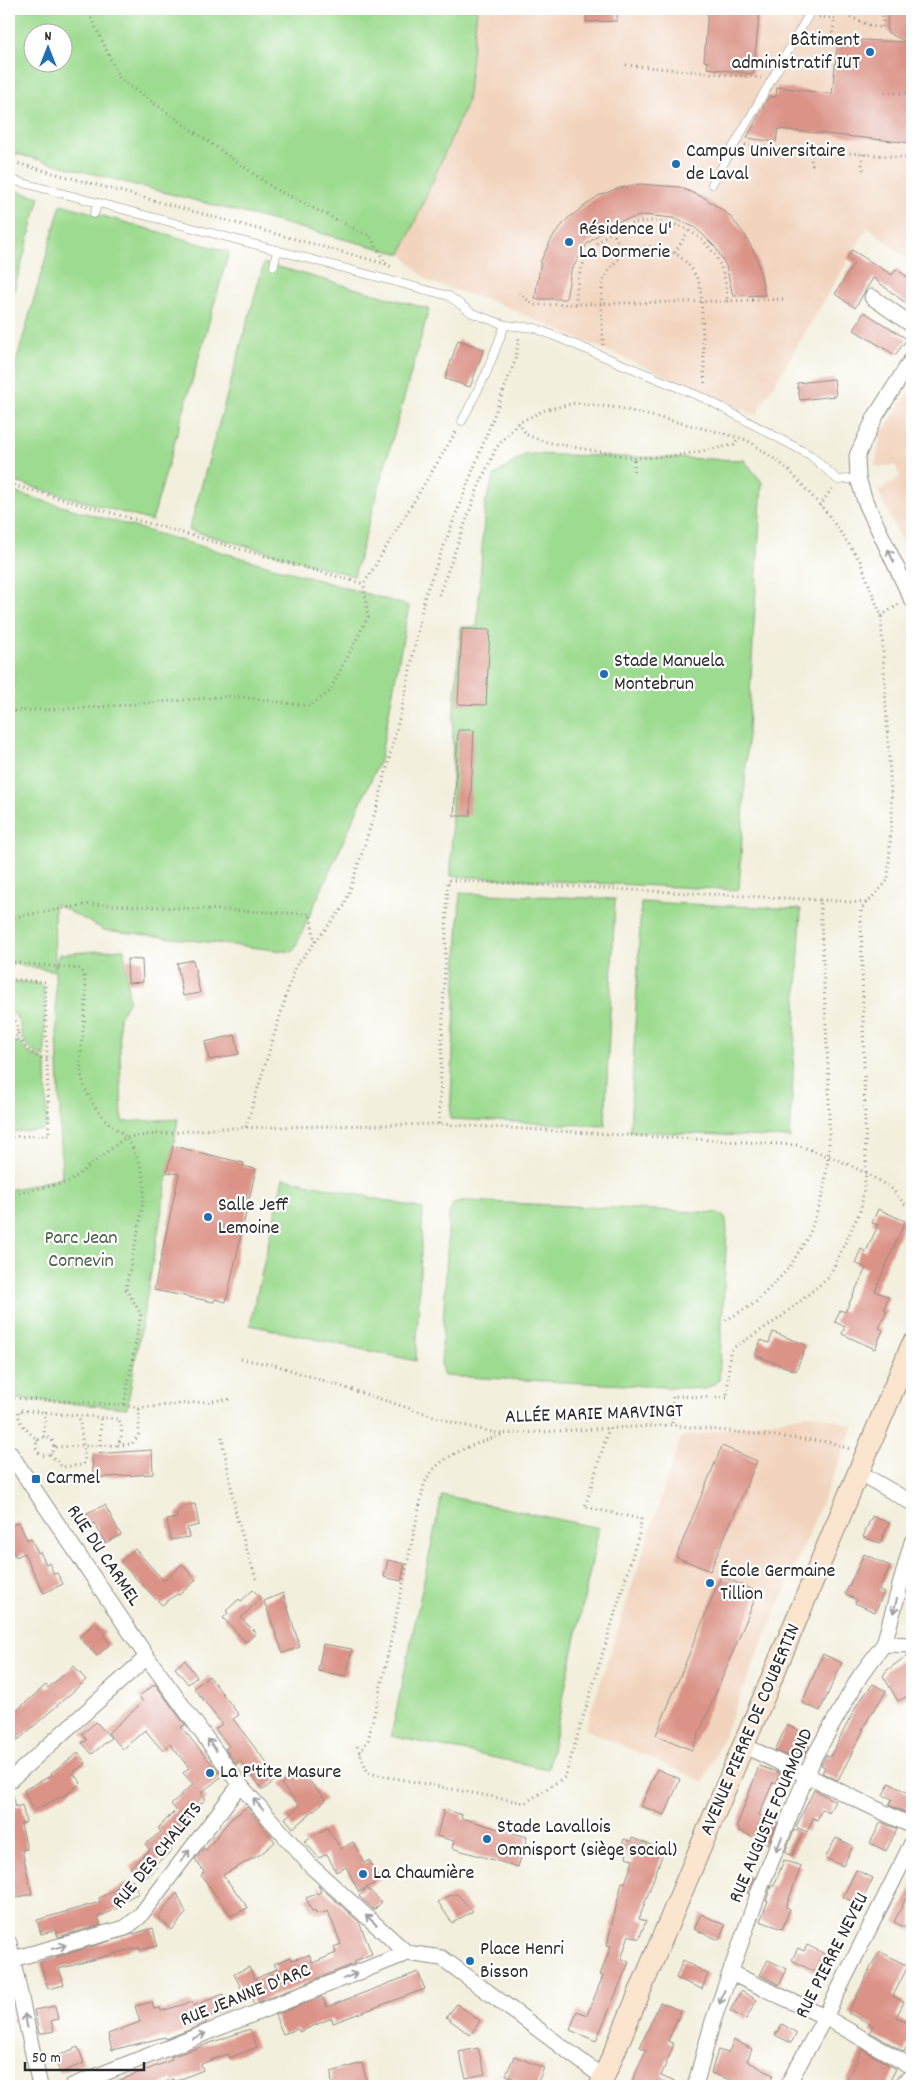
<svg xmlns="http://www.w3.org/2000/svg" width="921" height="2095" viewBox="0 0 921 2095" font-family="Dekko,sans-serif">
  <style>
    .built { fill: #f2d4be }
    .green { fill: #9ddb90; stroke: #64835e; fill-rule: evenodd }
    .building { fill: #db9387 }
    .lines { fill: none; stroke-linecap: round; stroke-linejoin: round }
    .lane-casing { stroke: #8f8d84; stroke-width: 9 }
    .street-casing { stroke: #8f8d84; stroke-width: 17 }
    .secondary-casing { stroke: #8f8d84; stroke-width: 23 }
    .path { stroke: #8f8d84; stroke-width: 3; stroke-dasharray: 1 4; stroke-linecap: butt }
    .lane { stroke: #fff; stroke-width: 8 }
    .street { stroke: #fff; stroke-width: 15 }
    .secondary { stroke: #fce5cf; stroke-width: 21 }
    .oneway { stroke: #a0a0a0 }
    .poi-dot { fill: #1f6fb2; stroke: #fff; stroke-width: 2 }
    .labels { text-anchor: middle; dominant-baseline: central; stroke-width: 4.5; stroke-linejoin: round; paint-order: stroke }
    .poi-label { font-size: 20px; fill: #2b2b2b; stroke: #fff; text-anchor: start }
    .park-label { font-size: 20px; fill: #4d6049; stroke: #fff }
    .street-label { font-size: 20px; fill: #2b2b2b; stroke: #fff }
  </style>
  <rect width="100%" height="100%" fill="#fff"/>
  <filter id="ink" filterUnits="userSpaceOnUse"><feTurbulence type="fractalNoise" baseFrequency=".02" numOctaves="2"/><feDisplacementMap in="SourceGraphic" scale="10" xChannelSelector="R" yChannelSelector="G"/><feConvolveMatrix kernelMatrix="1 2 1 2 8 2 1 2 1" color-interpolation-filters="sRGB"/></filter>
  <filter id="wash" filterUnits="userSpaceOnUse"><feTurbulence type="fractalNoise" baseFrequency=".0096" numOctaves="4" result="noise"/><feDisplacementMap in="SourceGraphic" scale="20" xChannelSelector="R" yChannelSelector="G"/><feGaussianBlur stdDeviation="1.12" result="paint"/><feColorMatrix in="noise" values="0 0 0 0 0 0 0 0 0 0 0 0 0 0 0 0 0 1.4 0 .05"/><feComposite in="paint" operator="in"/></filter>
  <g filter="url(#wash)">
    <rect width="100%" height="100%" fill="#f3efdd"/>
    <!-- built -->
    <g class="built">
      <polygon points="477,9 912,9 912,262 868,227 756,415 497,303 429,282 401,254 467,102"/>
      <polygon points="912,387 912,565 878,491 900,477 895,465 875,467 881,435"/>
      <polygon points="812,1414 854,1426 704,1782 585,1729 681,1437"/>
    </g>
    <!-- green -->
    <g class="green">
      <path d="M9,9H477L467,102L401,254L9,152ZM32,32H62V62H32Z"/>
      <polygon points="9,189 40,197 9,309"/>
      <polygon points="61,204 229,252 152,521 9,480 9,387"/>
      <polygon points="264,263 429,309 354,576 189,530"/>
      <polygon points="526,454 744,460 762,482 739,890 451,876 453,721 461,627 477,627 485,503 495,475"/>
      <polygon points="9,491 409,606 380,760 293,952 104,930 54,903 55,968 59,954 124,949 129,1000 119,1018 122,1122 178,1119 127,1408 15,1399 9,1411 9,1190 62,1178 55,971 9,963"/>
      <polygon points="460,893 615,899 605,1126 450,1119"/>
      <polygon points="641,902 801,909 790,1138 630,1131"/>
      <path d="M9,981L36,983L44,988L45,1057C12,1047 29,1023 9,1010Z"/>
      <polygon points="18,1040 28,1053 46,1061 47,1126 43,1130 9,1132 9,1051"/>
      <polygon points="283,1178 423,1209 416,1361 250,1325"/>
      <polygon points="466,1201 719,1213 726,1219 727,1231 719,1380 706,1389 444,1376 441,1366 449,1215 453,1204"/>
      <polygon points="442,1495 599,1528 548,1769 391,1736"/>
    </g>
    <g id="blocks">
      <!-- building -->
      <g class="building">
        <polygon points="586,9 617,9 617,21 586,22"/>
        <polygon points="708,9 760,9 753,74 707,68 708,62 704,61"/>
        <polygon points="888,9 912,9 912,143 778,129 776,142 747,138 769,96 776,97 777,87 832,94 838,39 906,42 887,32"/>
        <polygon points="640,184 679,187 705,198 729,215 745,235 757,258 765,295 733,296 726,266 716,248 702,234 694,227 673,218 644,215 613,223 587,244 571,271 566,299 535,299 541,260 552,238 567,219 598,196 619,188"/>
        <polygon points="852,250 892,275 896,269 912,280 912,308 873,278 855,308 835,294 854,263 847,258"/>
        <polygon points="864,312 907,339 895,355 854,330"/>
        <polygon points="458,340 484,349 470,387 445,379"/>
        <polygon points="834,379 836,396 800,400 797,383"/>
        <polygon points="462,629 490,630 486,705 458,704"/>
        <polygon points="458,730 474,730 470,816 454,816"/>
        <polygon points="127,959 142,960 143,982 128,983"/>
        <polygon points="193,960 200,993 183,996 177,963"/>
        <polygon points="235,1035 239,1054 209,1060 205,1042"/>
        <polygon points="173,1146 244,1163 243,1166 256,1169 226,1302 215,1299 214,1302 154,1290 179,1174 167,1172"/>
        <polygon points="878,1209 905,1221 875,1291 889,1297 884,1309 887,1311 879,1328 883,1330 875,1349 842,1334 845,1327 835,1322 840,1310 845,1312 866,1268 855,1263 861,1249 866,1252 878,1225 872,1223"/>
        <polygon points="773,1332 806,1345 796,1371 755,1355 761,1340 769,1343"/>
        <polygon points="722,1446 757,1461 710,1571 676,1557"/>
        <polygon points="152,1450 153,1474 93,1478 92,1454"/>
        <polygon points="195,1504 199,1525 187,1528 189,1537 171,1540 167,1520 177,1518 176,1514 185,1506"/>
        <polygon points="105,1505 121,1535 105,1543 95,1524 73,1519"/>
        <polygon points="872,1516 889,1523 880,1543 863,1537"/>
        <polygon points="19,1522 27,1540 31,1538 38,1553 40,1552 46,1564 49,1563 54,1574 57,1573 63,1584 44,1593 24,1553 16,1557 9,1544 9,1526"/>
        <polygon points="135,1549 164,1581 182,1564 196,1580 179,1595 177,1594 162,1605 120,1562"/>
        <polygon points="864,1554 890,1566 879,1590 884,1592 875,1612 855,1603 857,1600 845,1594"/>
        <polygon points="388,1560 405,1564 401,1581 384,1577"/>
        <polygon points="721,1576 758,1592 692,1750 656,1735"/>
        <polygon points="253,1590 261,1598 241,1618 256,1633 246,1642 223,1618 228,1613 226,1611 239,1599 241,1601"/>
        <polygon points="283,1593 300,1647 283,1653 264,1601"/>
        <polygon points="95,1623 105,1633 103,1635 110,1644 97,1656 79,1637"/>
        <polygon points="323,1644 352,1649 346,1676 318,1671"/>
        <polygon points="823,1654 842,1663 820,1711 802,1703"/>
        <polygon points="909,1654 912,1654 912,1694 898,1701 883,1676 886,1671"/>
        <polygon points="185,1660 197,1677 188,1684 175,1668"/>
        <polygon points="74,1666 86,1680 9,1748 9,1717 46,1685 48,1688"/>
        <polygon points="209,1676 239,1715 233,1719 278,1778 263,1790 240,1761 236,1764 225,1749 229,1746 215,1729 222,1724 194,1688"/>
        <polygon points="155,1684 185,1725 181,1727 222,1776 201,1793 206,1799 189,1814 193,1819 167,1843 172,1851 154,1865 157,1868 142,1881 130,1867 150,1850 145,1844 161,1832 158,1828 176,1810 171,1804 193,1784 183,1773 189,1768 170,1744 163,1751 145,1730 123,1749 108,1733 143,1702 139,1696"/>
        <polygon points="873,1684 886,1691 862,1729 864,1729 838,1780 822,1773 825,1767 821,1765 826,1755 830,1757 858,1703"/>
        <polygon points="96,1722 111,1738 92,1754 82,1743 87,1740 82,1734"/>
        <polygon points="787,1725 808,1734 803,1744 809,1747 804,1757 793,1753 791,1758 775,1750"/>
        <polygon points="78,1753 86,1763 73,1773 81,1783 67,1794 34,1810 24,1790 52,1775 51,1773"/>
        <polygon points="759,1766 780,1773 776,1783 773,1782 759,1815 777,1823 768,1844 738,1830 739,1827 737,1826"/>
        <polygon points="299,1769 326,1800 293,1828 285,1818 300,1806 281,1784"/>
        <polygon points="657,1769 680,1779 665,1815 641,1806"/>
        <polygon points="889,1783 912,1795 905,1812 889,1805 892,1799 883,1795"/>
        <polygon points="814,1790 835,1801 829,1813 822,1809 817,1820 813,1818 807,1832 796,1827"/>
        <polygon points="13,1795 16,1807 22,1805 26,1822 21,1824 27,1849 22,1850 32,1894 14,1898 9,1871 9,1796"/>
        <polygon points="247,1807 275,1842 261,1854 223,1875 248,1908 231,1916 201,1875 204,1872 195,1859 204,1848 206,1850 230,1820"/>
        <polygon points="444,1809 462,1815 461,1818 527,1837 518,1867 452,1848 454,1841 437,1836"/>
        <polygon points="881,1822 897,1829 886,1851 870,1843"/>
        <polygon points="327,1828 341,1849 353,1842 364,1863 369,1860 380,1880 359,1892 346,1867 336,1872 327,1854 319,1858 304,1841"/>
        <polygon points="794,1830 803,1833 792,1856 785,1852"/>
        <polygon points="632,1838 664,1850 639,1919 646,1921 639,1939 629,1935 621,1959 629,1962 596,2041 570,2030 577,2011 587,2015 603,1976 600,1975 611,1946 607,1945 622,1882 625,1883 633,1860 626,1857 627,1854 620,1852 624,1839 631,1842"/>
        <polygon points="836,1838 853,1846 843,1866 825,1858"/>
        <polygon points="784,1860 801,1866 786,1907 790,1909 782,1929 760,1921 768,1901 766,1901 771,1886 774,1886"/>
        <polygon points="856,1870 873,1878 860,1905 843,1897"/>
        <polygon points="747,1876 754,1878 748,1894 747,1891 743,1889"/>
        <polygon points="132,1880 139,1893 121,1902 123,1906 98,1917 101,1925 58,1937 56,1930 41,1934 37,1920 100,1902 99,1898"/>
        <polygon points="318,1885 359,1922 372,1954 355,1961 356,1963 254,2004 247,1986 241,1988 234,1974 249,1967 255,1979 277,1969 274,1964 290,1957 292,1960 309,1955 313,1963 336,1953 334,1947 341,1944 328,1911 320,1914 319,1912 316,1914 315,1910 312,1911 306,1898 321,1892"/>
        <polygon points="912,1886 912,1931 894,1922"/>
        <polygon points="367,1888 382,1902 374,1910 359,1896"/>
        <polygon points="177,1893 186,1913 172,1930 158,1917"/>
        <polygon points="453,1894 457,1894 473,1911 452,1923 438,1902"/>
        <polygon points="701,1914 725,1925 719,1940 694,1929"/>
        <polygon points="153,1928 157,1946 139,1950 139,1947 59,1969 64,1985 48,1989 40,1962"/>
        <polygon points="807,1945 831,1957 822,1976 792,1960 798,1948 804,1951"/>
        <polygon points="879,1951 908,1966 893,1996 904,2002 896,2017 912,2025 908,2035 911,2037 904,2052 870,2032 873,2025 848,2013"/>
        <polygon points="683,1960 708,1974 702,1989 676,1978"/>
        <polygon points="768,1960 787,1969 779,1985 760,1975"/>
        <polygon points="418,1972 425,1989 333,2023 332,2018 299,2032 298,2029 283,2034 275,2015 322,1997 327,2007"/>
        <polygon points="741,1991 757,2000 746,2019 730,2011"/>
        <polygon points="223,1994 229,2008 205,2018 206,2023 166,2039 165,2037 112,2050 108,2034 140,2022 135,2006 152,2002 154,2009 160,2008 161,2011 192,2002 193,2006"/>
        <polygon points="660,2002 681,2011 668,2041 674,2044 661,2076 684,2086 630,2086 646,2050 640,2047"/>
        <polygon points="457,2004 480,2021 470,2035 446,2017"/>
        <polygon points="55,2006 58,2019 51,2021 54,2031 39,2034 34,2010"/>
        <polygon points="782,2024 797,2033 791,2043 775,2035"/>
        <polygon points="250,2029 257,2047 229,2058 227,2054 201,2064 203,2070 174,2082 173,2079 155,2086 105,2086 172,2060 171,2057"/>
        <polygon points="734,2040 752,2049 747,2061 773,2075 767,2086 747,2086 711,2073 718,2050 728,2053"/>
        <polygon points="78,2047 84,2063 60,2073 54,2057"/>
        <polygon points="478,2048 485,2074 466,2078 459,2052"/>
        <polygon points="862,2049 896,2069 887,2086 844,2086"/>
        <polygon points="514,2056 544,2068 536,2086 522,2086 524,2083 506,2075"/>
        <polygon points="362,2063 368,2086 332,2086 331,2072"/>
      </g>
    </g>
  </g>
  <g filter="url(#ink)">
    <use href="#blocks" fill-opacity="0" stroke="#8f8d84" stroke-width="1"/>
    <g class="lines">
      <!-- lane casing -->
      <g class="lane-casing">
        <g id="lane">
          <polyline points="712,184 812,9"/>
          <polyline points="10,189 12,180 449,296 472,313 505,325 535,328 706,399 810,455 838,480 858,478"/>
          <polyline points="94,214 98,203"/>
          <polyline points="274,266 277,250"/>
          <polyline points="462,421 486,374 505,325"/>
        </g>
      </g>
      <!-- street casing -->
      <g class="street-casing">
        <g id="street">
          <polyline points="872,297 912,325"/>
          <polyline points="912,359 875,417 857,456 858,478 865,501 912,600"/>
          <polyline points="9,1452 147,1657 240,1785 312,1867 407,1953"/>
          <polyline points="858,1472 912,1503"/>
          <polyline points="884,1644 912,1645"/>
          <polyline points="745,1746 912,1826"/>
          <polyline points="9,1781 147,1657"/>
          <polyline points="9,1943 40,2086"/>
          <polyline points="9,1960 125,1928 139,1917 240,1785"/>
          <polyline points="731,1973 825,2017 912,2067"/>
          <polyline points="72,2086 407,1953 442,1958 604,2078"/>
          <polyline points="695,2086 713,2021 761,1886 815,1755 860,1676 884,1644 912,1542"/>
          <polyline points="787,2086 825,2017 912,1843"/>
          <polyline points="899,2086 912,2076"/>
        </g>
      </g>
      <!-- secondary casing -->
      <g class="secondary-casing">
        <polyline id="secondary" points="600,2086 912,1345"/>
      </g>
      <!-- path -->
      <g class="path">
        <polyline points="87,9 120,79 275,189 371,237 386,264"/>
        <polyline points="832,9 871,26 882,28 883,9"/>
        <polyline points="774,13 795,15"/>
        <polyline points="819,17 835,18 832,34"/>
        <polyline points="626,65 761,78"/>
        <polyline points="885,92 912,94"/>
        <polyline points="745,145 912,158"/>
        <polyline points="813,150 811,163 814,168"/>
        <polyline points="863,154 862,165 864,172"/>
        <polyline points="9,161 386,264 393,268"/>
        <polyline points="612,231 625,254"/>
        <polyline points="675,253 688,231"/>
        <path d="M519,293L534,305L727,301C727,194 573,194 576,304"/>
        <polyline points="727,301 784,299"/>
        <path d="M603,345C603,327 598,292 605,277C629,229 689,241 701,290L705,387"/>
        <polyline points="518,423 527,435 546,442 634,458 675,456 734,445 738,438"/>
        <polyline points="634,471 634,458"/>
        <polyline points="9,484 364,584 457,430"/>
        <polyline points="820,506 832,488"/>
        <polyline points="439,595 478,488 496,448 518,423 545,410 575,403 619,408 718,432 747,440 787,468 828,514 860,561 881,616 892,812 888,880 861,910 866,1173 861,1209 829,1277 780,1318 730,1350 727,1398 673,1396 672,1425"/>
        <polyline points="881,616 899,604"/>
        <polyline points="9,711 87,708 233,696 310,706 329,692 368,617 364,584"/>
        <polyline points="820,900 866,903"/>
        <polyline points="9,918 90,904 310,914 315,942"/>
        <path d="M9,962L81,969C95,996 75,1046 82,1078C86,1096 96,1110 109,1123C114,1128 122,1132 126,1138C136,1152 146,1174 144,1191C142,1221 131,1258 126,1289L141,1314L124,1405"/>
        <polyline points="9,979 45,982 49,1135 9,1137"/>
        <path d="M9,1013C21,1023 19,1037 9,1047"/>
        <path d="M18,1033C24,1048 31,1056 47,1059"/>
        <polyline points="439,1124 448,880 820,900 829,1090 829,1150 824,1190 810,1233 789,1268 755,1303 723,1322"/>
        <polyline points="246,1127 295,967 345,905 379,800 405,695 425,595 515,361 519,338"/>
        <path d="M9,1195L69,1182L126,1137L222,1128L439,1124L796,1145C828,1155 858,1167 886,1185C897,1191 901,1204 912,1209"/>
        <polyline points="241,1359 275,1365 458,1424 501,1434 672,1425 829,1442 850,1449"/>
        <polyline points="9,1398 124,1405 139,1408 232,1399"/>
        <polyline points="44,1437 45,1411"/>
        <polyline points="222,1437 237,1519 256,1579"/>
        <circle cx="45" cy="1446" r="9"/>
        <path d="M38,1441C30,1432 16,1423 19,1410L118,1419C123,1425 123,1440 116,1445L54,1447"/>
        <polyline points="100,1445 101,1417"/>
        <polyline points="118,1445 132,1444 139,1434 139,1408"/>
        <polyline points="50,1454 62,1467 83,1465 85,1462 79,1415"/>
        <polyline points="357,1746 368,1773 525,1803 565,1777 639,1534 641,1519 585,1507 609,1428"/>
        <path d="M360,1753L368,1740L384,1673L424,1485C435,1456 473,1445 501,1435"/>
      </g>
      <!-- lane -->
      <use href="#lane" class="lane"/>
      <!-- street -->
      <use href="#street" class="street"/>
      <!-- secondary -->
      <use href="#secondary" class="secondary"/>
    </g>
    <!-- one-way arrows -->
    <defs><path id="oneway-shaft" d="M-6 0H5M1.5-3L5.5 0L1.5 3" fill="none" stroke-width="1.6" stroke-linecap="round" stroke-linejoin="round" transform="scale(1.25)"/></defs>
    <g class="oneway">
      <use href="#oneway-shaft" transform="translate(891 556) rotate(-115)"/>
      <use href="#oneway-shaft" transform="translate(895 1606) rotate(105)"/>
      <use href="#oneway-shaft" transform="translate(212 1745) rotate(-126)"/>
      <use href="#oneway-shaft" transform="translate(258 1804) rotate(-131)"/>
      <use href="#oneway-shaft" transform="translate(779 1844) rotate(112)"/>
      <use href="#oneway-shaft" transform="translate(185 1856) rotate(-53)"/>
      <use href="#oneway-shaft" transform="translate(371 1920) rotate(-138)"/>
      <use href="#oneway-shaft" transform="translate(59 1947) rotate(-15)"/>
      <use href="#oneway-shaft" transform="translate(350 1976) rotate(-22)"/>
      <use href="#oneway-shaft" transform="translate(722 1997) rotate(110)"/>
      <use href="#oneway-shaft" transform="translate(26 2021) rotate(-102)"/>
      <use href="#oneway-shaft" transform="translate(199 2036) rotate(-22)"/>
    </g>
  </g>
  <!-- markers -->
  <g class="poi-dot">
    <circle cx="870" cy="52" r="5"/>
    <circle cx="676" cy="164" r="5"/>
    <circle cx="569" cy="242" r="5"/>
    <circle cx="604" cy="674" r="5"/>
    <circle cx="208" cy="1217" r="5"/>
    <rect x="31" y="1474" width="10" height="10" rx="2.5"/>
    <circle cx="710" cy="1583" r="5"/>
    <circle cx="210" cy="1773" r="5"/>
    <circle cx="487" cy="1839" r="5"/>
    <circle cx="363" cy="1874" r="5"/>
    <circle cx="470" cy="1961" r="5"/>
  </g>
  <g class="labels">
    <!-- poi labels -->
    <g class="poi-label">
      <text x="860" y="41" text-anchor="end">Bâtiment<tspan x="860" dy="23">administratif IUT</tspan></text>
      <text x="686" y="152">Campus Universitaire<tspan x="686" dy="23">de Laval</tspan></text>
      <text x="579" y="230">Résidence U'<tspan x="579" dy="23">La Dormerie</tspan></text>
      <text x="614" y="662">Stade Manuela<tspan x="614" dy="23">Montebrun</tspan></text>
      <text x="218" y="1206">Salle Jeff<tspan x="218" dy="23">Lemoine</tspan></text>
      <text x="46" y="1479">Carmel</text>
      <text x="720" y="1572">École Germaine<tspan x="720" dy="23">Tillion</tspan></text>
      <text x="220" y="1773">La P'tite Masure</text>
      <text x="497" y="1828">Stade Lavallois<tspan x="497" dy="23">Omnisport (siège social)</tspan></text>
      <text x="373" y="1874">La Chaumière</text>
      <text x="480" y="1950">Place Henri<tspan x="480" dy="23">Bisson</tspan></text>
    </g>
    <!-- park labels -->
    <g class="park-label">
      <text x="81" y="1239">Parc Jean<tspan x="81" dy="23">Cornevin</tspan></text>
    </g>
    <!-- street labels -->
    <g class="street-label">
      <text transform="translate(594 1415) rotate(-2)">ALLÉE MARIE MARVINGT</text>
      <text transform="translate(103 1556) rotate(56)">RUE DU CARMEL</text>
      <text transform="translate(751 1730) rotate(-67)">AVENUE PIERRE DE COUBERTIN</text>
      <text transform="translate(772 1816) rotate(-67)">RUE AUGUSTE FOURMOND</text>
      <text transform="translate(158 1856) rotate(-51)">RUE DES CHALETS</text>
      <text transform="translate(833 1956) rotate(-63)">RUE PIERRE NEVEU</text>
      <text transform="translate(246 1996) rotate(-22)">RUE JEANNE D'ARC</text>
    </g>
  </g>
  <!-- margin -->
  <rect width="921" height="2095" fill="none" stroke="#fff" stroke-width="30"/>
  <!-- north arrow -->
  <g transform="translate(48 48)"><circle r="24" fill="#ffffff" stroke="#aaaaaa"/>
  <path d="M0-4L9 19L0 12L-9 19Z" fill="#1f6fb2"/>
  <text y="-8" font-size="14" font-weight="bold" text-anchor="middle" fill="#2b2b2b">N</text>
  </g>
  <!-- scale -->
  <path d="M25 2062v8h119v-8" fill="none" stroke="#2b2b2b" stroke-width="2.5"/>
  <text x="32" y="2062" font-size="15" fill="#2b2b2b" stroke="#ffffff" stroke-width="4" paint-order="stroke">50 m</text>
</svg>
